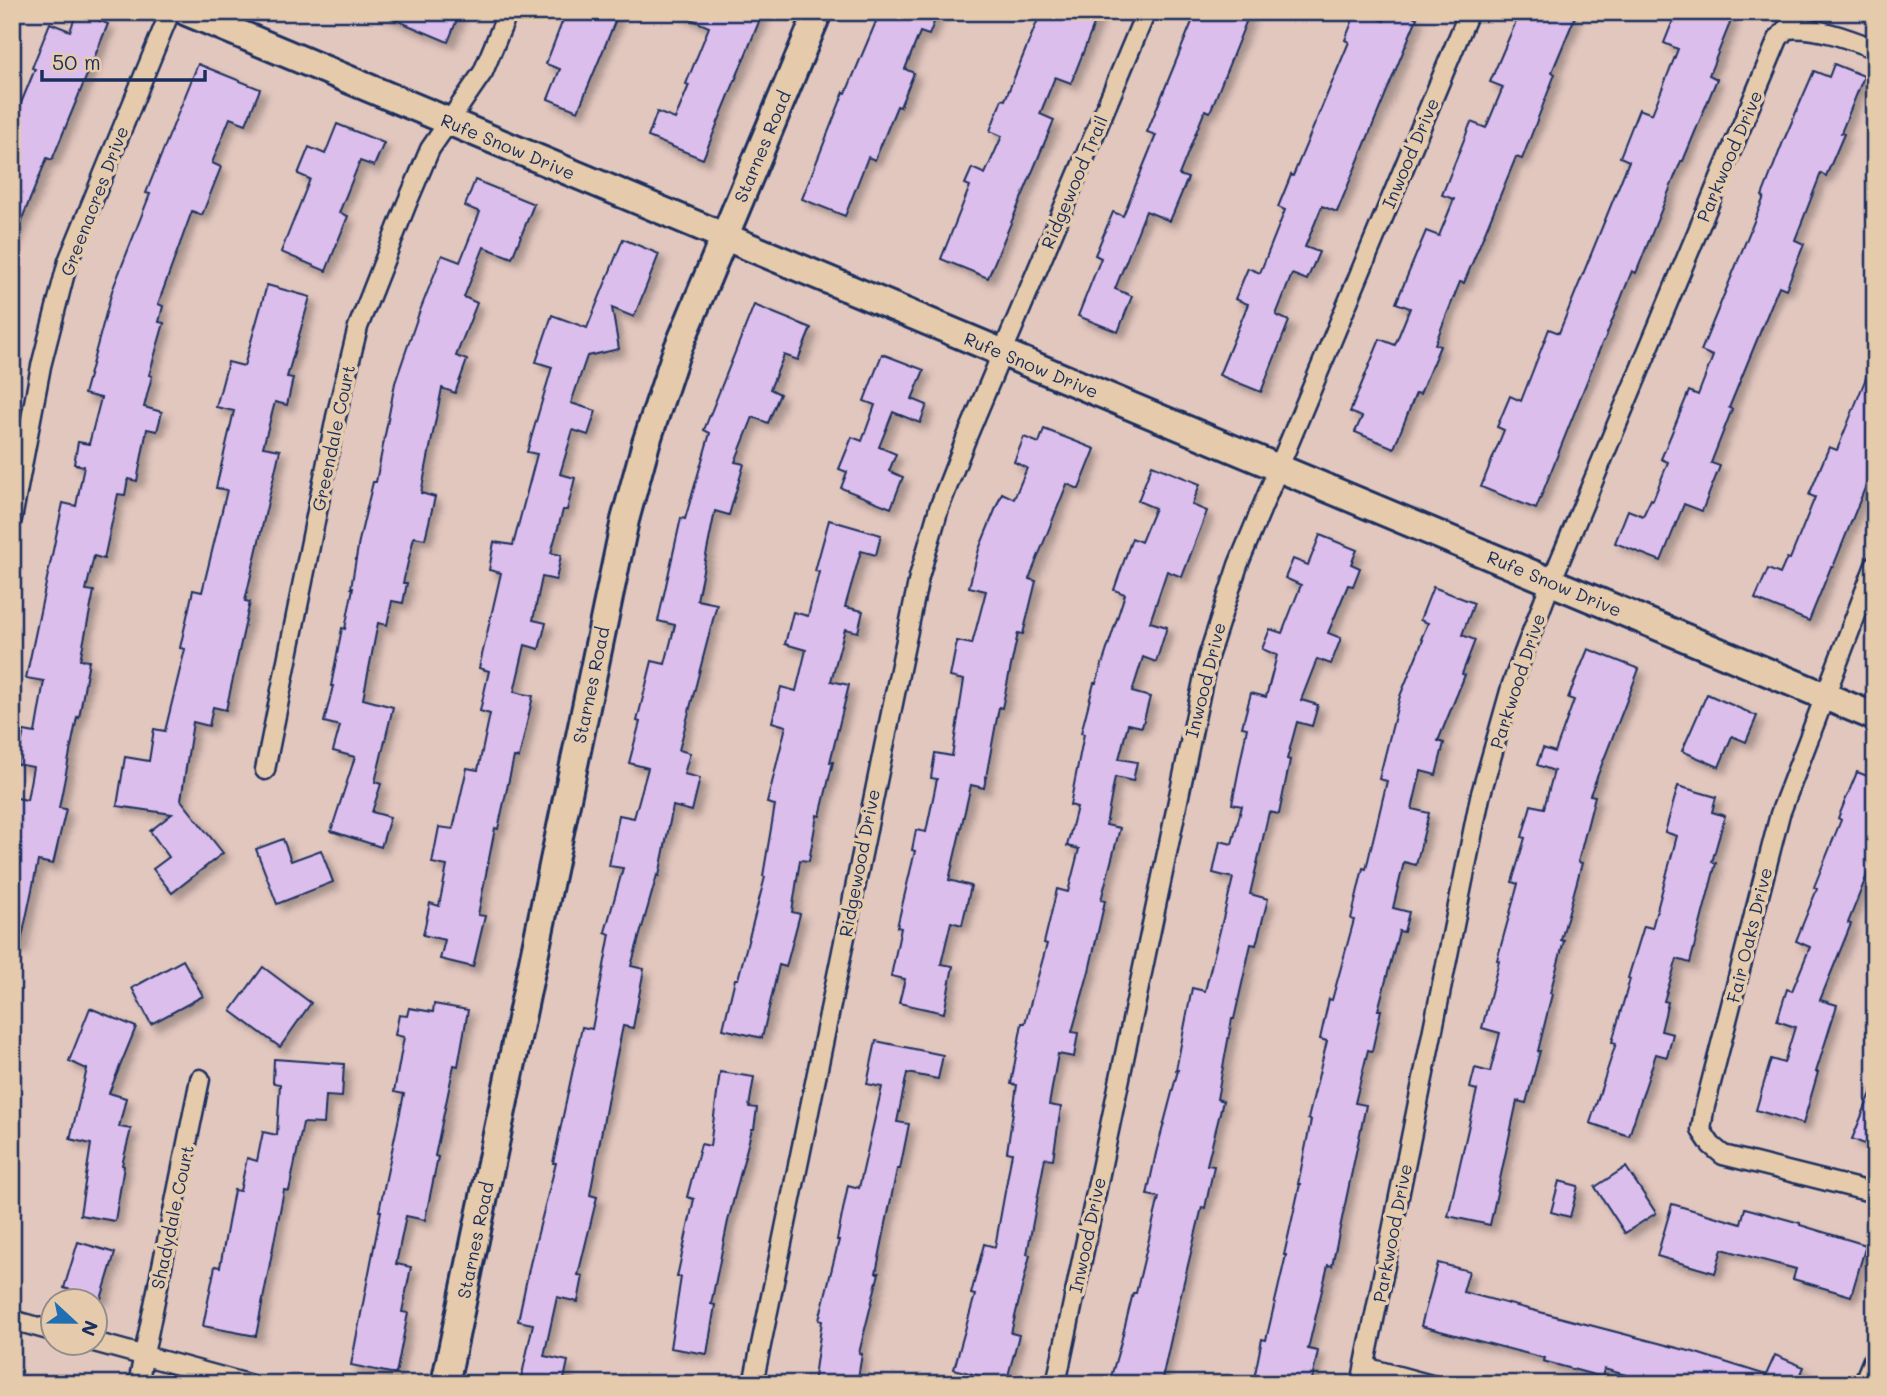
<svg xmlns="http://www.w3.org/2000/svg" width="1887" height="1396" viewBox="0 0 1887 1396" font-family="Mali,sans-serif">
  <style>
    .building { fill: #dbbeec; stroke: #1b2f5e; stroke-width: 2; filter: url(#shadow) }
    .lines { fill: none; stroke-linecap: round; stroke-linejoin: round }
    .minor-casing { stroke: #1b2f5e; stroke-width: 23 }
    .secondary-casing { stroke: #1b2f5e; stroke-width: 32 }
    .minor { stroke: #e5cbac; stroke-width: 18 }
    .secondary { stroke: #e5cbac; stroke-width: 26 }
    .labels { text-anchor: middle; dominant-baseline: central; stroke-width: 7; stroke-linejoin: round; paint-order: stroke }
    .street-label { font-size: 18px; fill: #1b2f5e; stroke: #e5cbac }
  </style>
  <defs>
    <filter id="shadow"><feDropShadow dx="6" dy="6" stdDeviation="3.5" flood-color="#0004"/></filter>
  </defs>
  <rect width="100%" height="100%" fill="#e2c7bf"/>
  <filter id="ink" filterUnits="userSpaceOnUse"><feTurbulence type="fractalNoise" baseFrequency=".0143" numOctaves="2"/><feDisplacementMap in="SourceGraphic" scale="14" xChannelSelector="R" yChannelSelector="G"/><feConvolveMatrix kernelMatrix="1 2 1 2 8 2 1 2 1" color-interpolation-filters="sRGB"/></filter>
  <g filter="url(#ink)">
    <!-- building -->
    <g class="building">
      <polygon points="77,12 108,24 52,160 47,158 12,243 12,125 35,69 32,68 50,23 70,31"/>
      <polygon points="377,12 460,12 448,42"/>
      <polygon points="566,12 619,12 578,111 548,99 560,69 546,64"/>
      <polygon points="674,12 763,12 703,159 648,137 657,112 675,119 689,85 686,84 709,27"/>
      <polygon points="880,12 938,12 929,35 920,32 905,69 914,73 900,107 897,106 875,160 868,157 845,216 802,199 844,92 846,93"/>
      <polygon points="1041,12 1099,12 1071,83 1055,77 1040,114 1054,120 988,278 941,259 970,186 965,184 972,168 985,174 1002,136 990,131 1002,99 1005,100"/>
      <polygon points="1196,12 1250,12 1210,112 1205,110 1179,175 1188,178 1170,221 1146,211 1115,289 1132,296 1118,332 1078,316 1101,258 1095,255 1113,212 1123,216 1156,135 1147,132"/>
      <polygon points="1356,12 1362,12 1384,21 1388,12 1404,12 1417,18 1337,212 1322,206 1305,247 1319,252 1307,280 1292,274 1276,315 1289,321 1261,392 1219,375 1248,304 1235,299 1248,268 1260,273 1285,210 1278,207 1291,175 1293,176 1349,42 1345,40"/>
      <polygon points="1520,12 1563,12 1575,17 1552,72 1555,74 1522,159 1516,157 1464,283 1460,282 1435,344 1440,346 1420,394 1416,393 1394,448 1355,432 1362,417 1350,412 1380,339 1395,345 1410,308 1396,303 1426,231 1439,236 1454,199 1442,195 1471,122 1486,128 1503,87 1490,82"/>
      <polygon points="1695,12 1717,12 1732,18 1709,75 1717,79 1683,161 1681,161 1636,273 1632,271 1604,341 1603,341 1536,509 1481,487 1504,430 1497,427 1510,396 1521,401 1549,329 1559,333 1629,161 1620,157 1639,109 1652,114 1678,49 1664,43 1676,13 1692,20"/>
      <polygon points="198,64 260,89 246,124 230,118 212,163 221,167 202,215 192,211 158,304 163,306 159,322 164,323 149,375 152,376 144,407 162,412 157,431 147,429 137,481 128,479 125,495 118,494 104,559 94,556 86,590 94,591 80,660 89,661 79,718 77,717 59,808 66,809 53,864 38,861 20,947 12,947 12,873 20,838 12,836 12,797 27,800 33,767 17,764 24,731 35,733 44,681 26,678 63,503 76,506 84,466 74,464 78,442 89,444 101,398 84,394 112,291 150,194 146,193"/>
      <polygon points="1834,64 1864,76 1841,133 1844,134 1826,176 1821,173 1795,240 1804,244 1786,289 1779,286 1729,408 1732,409 1711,463 1720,466 1702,511 1684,504 1661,561 1615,543 1628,510 1643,516 1651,499 1653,500 1668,462 1661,459 1689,391 1698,395 1713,356 1701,351 1764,197 1762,196 1783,142 1814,71 1829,77"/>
      <polygon points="337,124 384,143 374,166 360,161 339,213 348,216 326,271 281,252 310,179 298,174 309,147 325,154"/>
      <polygon points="475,180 534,204 512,258 484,247 464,297 477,303 456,356 467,360 455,393 442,388 421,493 435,497 425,539 414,537 403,583 407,583 403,603 392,601 387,625 378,623 363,699 393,707 375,782 381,784 372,812 390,817 381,847 331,831 355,757 333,751 340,726 324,722 333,686 331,686 342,628 345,629 353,588 351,588 359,541 373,482 376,482 395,383 419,313 442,255 460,262 480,212 465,206"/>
      <polygon points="623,239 659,254 634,317 612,308 619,349 587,356 571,403 596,411 588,435 573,430 560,474 575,478 567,510 563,510 551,553 561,555 556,580 542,577 533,620 546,623 539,649 525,645 514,692 533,696 519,758 514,757 498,829 495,828 478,915 485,916 473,967 440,959 445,940 423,935 430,903 439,906 447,866 432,863 439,827 453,829 467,768 478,770 490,714 480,711 489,671 479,668 501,573 489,570 494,542 513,545 537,454 527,452 552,367 536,362 552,315 587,328"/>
      <polygon points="267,285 310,297 287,377 293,378 287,405 275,402 263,447 280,450 245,601 250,602 226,710 213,707 209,726 193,722 181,800 223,853 172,893 153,869 169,857 150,831 172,814 117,806 125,757 149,761 154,729 165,731 185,649 180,648 193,590 202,592 227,490 216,488 234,411 216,407 228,362 244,366"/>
      <polygon points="754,305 811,328 798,360 784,355 770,389 780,394 768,423 753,417 735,462 744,464 729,515 715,511 697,600 717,604 679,750 690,753 684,774 700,778 692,811 673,806 659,876 657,875 631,966 644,969 633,1028 623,1026 608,1097 590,1195 597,1197 578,1275 583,1276 578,1302 557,1297 544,1356 568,1361 563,1384 520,1384 533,1324 518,1321 530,1264 556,1163 553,1163 582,1027 592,1029 610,934 605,932 623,868 609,866 619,815 634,818 648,768 629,763 640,722 637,721 652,661 665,664 675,625 658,621 681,518 685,519 710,433 704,430"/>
      <polygon points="882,354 924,370 912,399 927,405 920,423 893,412 879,447 896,454 889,471 903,477 891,508 841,488 847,472 839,469 852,437 862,441 875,405 864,401"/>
      <polygon points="1874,358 1875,463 1833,567 1831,567 1809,621 1755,599 1768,569 1780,574 1787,558 1790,559 1815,497 1809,495 1829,447 1837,450"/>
      <polygon points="1044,429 1095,449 1079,489 1067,484 1029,579 1036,581 1023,634 1018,633 1002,708 999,707 984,788 971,785 949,880 971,886 962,925 951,922 941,964 953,966 944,1013 899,1003 905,979 891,976 901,928 897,927 915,851 912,850 916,830 926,832 937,779 931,778 935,753 952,756 964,680 950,677 957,641 972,644 986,591 969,587 979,549 1002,493 1014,499 1027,468 1014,462 1024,437 1039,443"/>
      <polygon points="1152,465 1200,484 1192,505 1207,511 1182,577 1167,571 1150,622 1167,627 1156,662 1143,657 1132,692 1150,697 1142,727 1128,724 1119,759 1137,762 1133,781 1115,777 1106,825 1120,828 1101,900 1105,901 1089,971 1072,1032 1078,1033 1074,1057 1058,1054 1049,1105 1061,1107 1053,1159 1045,1158 1027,1254 1030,1255 1011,1333 1019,1335 1006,1383 954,1369 975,1295 971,1294 984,1244 995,1247 1012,1153 1007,1152 1017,1085 1011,1084 1022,1023 1025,1023 1047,944 1044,943 1057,889 1068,892 1079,849 1067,846 1077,807 1070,805 1084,734 1081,733 1094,683 1096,683 1125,594 1114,590 1132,538 1141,542 1155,508 1138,501"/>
      <polygon points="829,520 881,535 876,555 861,551 845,607 863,611 858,632 845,629 831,681 849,685 830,762 833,762 820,816 817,815 809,861 800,860 792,912 800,914 786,967 779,965 762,1038 723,1029 735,979 738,979 765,877 763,876 775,805 767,803 786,726 772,722 781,687 796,691 806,650 785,644 793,612 808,616 819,572 815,571"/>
      <polygon points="1320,535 1357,550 1351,564 1360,568 1353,586 1348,585 1328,633 1341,638 1331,664 1317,659 1301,700 1318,705 1312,726 1297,722 1287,759 1290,760 1279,814 1269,812 1250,894 1268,899 1256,945 1251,944 1234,1019 1232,1019 1217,1099 1223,1101 1207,1165 1214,1166 1205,1208 1202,1207 1180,1298 1161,1384 1109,1384 1121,1342 1133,1293 1136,1293 1159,1197 1147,1195 1156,1153 1178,1070 1176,1070 1192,988 1205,991 1233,878 1213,873 1220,841 1232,844 1242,806 1232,804 1247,728 1242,727 1251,693 1266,697 1277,655 1262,649 1270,629 1282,633 1301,585 1285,578 1293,559 1308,565"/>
      <polygon points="1433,587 1474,603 1462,635 1475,640 1462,674 1465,675 1438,741 1444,743 1436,775 1421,771 1412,809 1429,813 1416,865 1404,862 1393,908 1409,912 1404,932 1399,931 1378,1010 1381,1010 1372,1051 1368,1050 1355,1103 1366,1105 1332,1266 1328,1265 1308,1349 1318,1351 1311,1384 1253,1384 1262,1339 1266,1340 1286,1255 1284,1255 1300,1184 1298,1184 1311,1120 1308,1119 1327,1041 1320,1039 1329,999 1332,1000 1354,920 1351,919 1363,868 1366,869 1387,781 1379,779 1400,696 1423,640 1421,639 1428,623 1420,620"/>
      <polygon points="1588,649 1639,669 1590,795 1595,796 1578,862 1582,863 1561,940 1564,941 1550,993 1552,994 1538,1051 1540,1051 1526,1103 1517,1101 1490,1225 1448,1216 1477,1090 1470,1088 1475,1068 1490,1072 1500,1033 1482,1028 1499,961 1497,960 1518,884 1512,882 1525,838 1522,837 1531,805 1544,808 1554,771 1537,765 1543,748 1555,752 1574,700 1568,698"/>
      <polygon points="1707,694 1757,716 1746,742 1732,736 1719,767 1682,751"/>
      <polygon points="1857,772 1875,779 1875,872 1869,870 1848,923 1851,924 1820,1000 1837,1005 1816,1072 1818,1072 1803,1124 1756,1110 1771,1059 1784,1063 1795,1027 1777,1021 1787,989 1792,991 1810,947 1796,941 1817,889 1814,887 1841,820 1838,818"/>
      <polygon points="1678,786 1716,797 1712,812 1725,816 1712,862 1716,863 1690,963 1677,959 1664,1001 1668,1002 1661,1031 1673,1034 1667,1057 1656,1054 1629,1136 1590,1123 1616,1043 1612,1042 1630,979 1628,978 1644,926 1652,928 1677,836 1665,832"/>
      <polygon points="283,839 291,861 321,850 333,882 277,904 256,849"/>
      <polygon points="183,960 203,996 151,1024 132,988"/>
      <polygon points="263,967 311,1003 280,1047 231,1011"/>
      <polygon points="434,1004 468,1010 458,1066 454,1065 435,1156 438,1157 425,1220 406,1216 396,1264 411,1267 402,1312 408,1313 396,1374 351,1365 381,1211 379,1211 404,1094 394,1092 404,1037 395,1035 399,1015 407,1016 409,1008 433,1012"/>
      <polygon points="90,1008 136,1027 109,1093 126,1098 119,1127 131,1129 122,1165 124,1166 115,1221 80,1215 91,1144 70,1139 87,1069 69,1061"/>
      <polygon points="876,1041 943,1055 938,1079 907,1073 897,1122 909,1124 900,1169 897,1169 876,1273 879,1273 859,1353 862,1354 857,1384 813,1384 822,1321 819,1320 839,1240 837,1240 848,1185 859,1188 882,1087 867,1084"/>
      <polygon points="274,1059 344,1064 342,1097 326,1096 324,1124 303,1123 289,1191 284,1190 256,1336 203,1326 215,1266 220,1267 234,1190 240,1191 247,1158 257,1161 263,1132 277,1135 280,1084 273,1083"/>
      <polygon points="720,1072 754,1077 749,1107 757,1108 754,1129 752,1129 728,1221 711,1304 715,1305 707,1354 670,1348 681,1277 677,1277 694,1199 687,1197 701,1144 710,1146"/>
      <polygon points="1874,1086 1875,1086 1875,1148 1852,1139"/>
      <polygon points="1626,1167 1656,1213 1625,1233 1595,1187"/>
      <polygon points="1559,1181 1578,1186 1570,1217 1551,1212"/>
      <polygon points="1672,1204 1741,1224 1745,1208 1800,1223 1800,1225 1866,1245 1851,1296 1793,1279 1796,1269 1722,1249 1715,1273 1657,1256"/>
      <polygon points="78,1242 115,1253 101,1299 64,1288"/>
      <polygon points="1438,1263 1469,1271 1463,1292 1693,1352 1766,1375 1775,1355 1804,1367 1797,1384 1659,1384 1604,1369 1602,1377 1543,1361 1544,1358 1421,1326"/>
    </g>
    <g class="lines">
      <!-- minor casing -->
      <g class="minor-casing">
        <g id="minor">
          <polyline points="12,519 41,366 68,261 170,12"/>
          <polyline points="1875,565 1780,814 1704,1110 1701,1130 1711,1145 1723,1155 1875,1193"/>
          <polyline points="265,770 336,417 358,327 407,203 430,149 483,72 508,12"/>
          <polyline points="12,1320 52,1331"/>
          <polyline points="94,1342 248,1384"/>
          <polyline points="1365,1367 1428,1384"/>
          <polyline points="138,1384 200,1079"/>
          <polyline points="753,1384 919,577 939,508 966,439 1146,12"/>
          <polyline points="1056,1384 1208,657 1238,565 1469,12"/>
          <path d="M1361,1384L1480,797L1512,684L1551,582L1778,39L1786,29C1816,26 1847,38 1875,49"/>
          <polyline points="1863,1384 1875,1355"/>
        </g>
      </g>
      <!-- secondary casing -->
      <g class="secondary-casing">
        <g id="secondary">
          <path id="s1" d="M187,12L1875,717"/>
          <path id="s2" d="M445,1384L625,520L646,443L676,353L818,12"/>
        </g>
      </g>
      <!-- minor -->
      <use href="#minor" class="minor"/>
      <!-- secondary -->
      <use href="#secondary" class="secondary"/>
    </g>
  </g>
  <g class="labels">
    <!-- street labels -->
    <g class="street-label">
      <text stroke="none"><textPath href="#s1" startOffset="348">Rufe Snow Drive</textPath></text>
      <text stroke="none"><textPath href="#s2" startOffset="1281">Starnes Road</textPath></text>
      <text transform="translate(1410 153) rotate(-67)">Inwood Drive</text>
      <text transform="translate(1729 156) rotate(-67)">Parkwood Drive</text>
      <text transform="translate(1074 182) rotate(-67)">Ridgewood Trail</text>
      <text transform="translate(94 201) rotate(-69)">Greenacres Drive</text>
      <text stroke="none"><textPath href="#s1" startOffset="915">Rufe Snow Drive</textPath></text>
      <text transform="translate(333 438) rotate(-78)">Greendale Court</text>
      <text stroke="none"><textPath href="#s1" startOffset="1482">Rufe Snow Drive</textPath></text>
      <text transform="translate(1205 680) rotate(-76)">Inwood Drive</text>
      <text transform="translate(1517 681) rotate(-72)">Parkwood Drive</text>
      <text stroke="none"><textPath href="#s2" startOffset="714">Starnes Road</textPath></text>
      <text transform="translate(859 863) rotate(-79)">Ridgewood Drive</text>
      <text transform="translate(1749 935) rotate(-76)">Fair Oaks Drive</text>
      <text transform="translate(172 1217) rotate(-78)">Shadydale Court</text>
      <text transform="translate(1392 1233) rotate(-79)">Parkwood Drive</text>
      <text transform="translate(1087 1235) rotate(-78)">Inwood Drive</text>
      <text stroke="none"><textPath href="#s2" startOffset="147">Starnes Road</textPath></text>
    </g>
  </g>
  <!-- margin -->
  <rect width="1887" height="1396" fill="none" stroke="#e5cbac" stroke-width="42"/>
  <rect x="21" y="21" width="1845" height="1354" fill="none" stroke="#1b2f5e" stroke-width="2.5" filter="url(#ink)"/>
  <!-- north arrow -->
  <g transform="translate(74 1322) rotate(112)"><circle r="33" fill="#e5cbac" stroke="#948d8d" stroke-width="2"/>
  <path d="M0-5L12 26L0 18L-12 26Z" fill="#1f6fb2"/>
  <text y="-10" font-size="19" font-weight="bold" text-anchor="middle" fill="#1b2f5e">N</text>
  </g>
  <!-- scale -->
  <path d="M42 70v10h163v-10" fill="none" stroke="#1b2f5e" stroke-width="3.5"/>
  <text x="52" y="70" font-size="21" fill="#1b2f5e" stroke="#e5cbac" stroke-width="5" paint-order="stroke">50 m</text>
</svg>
